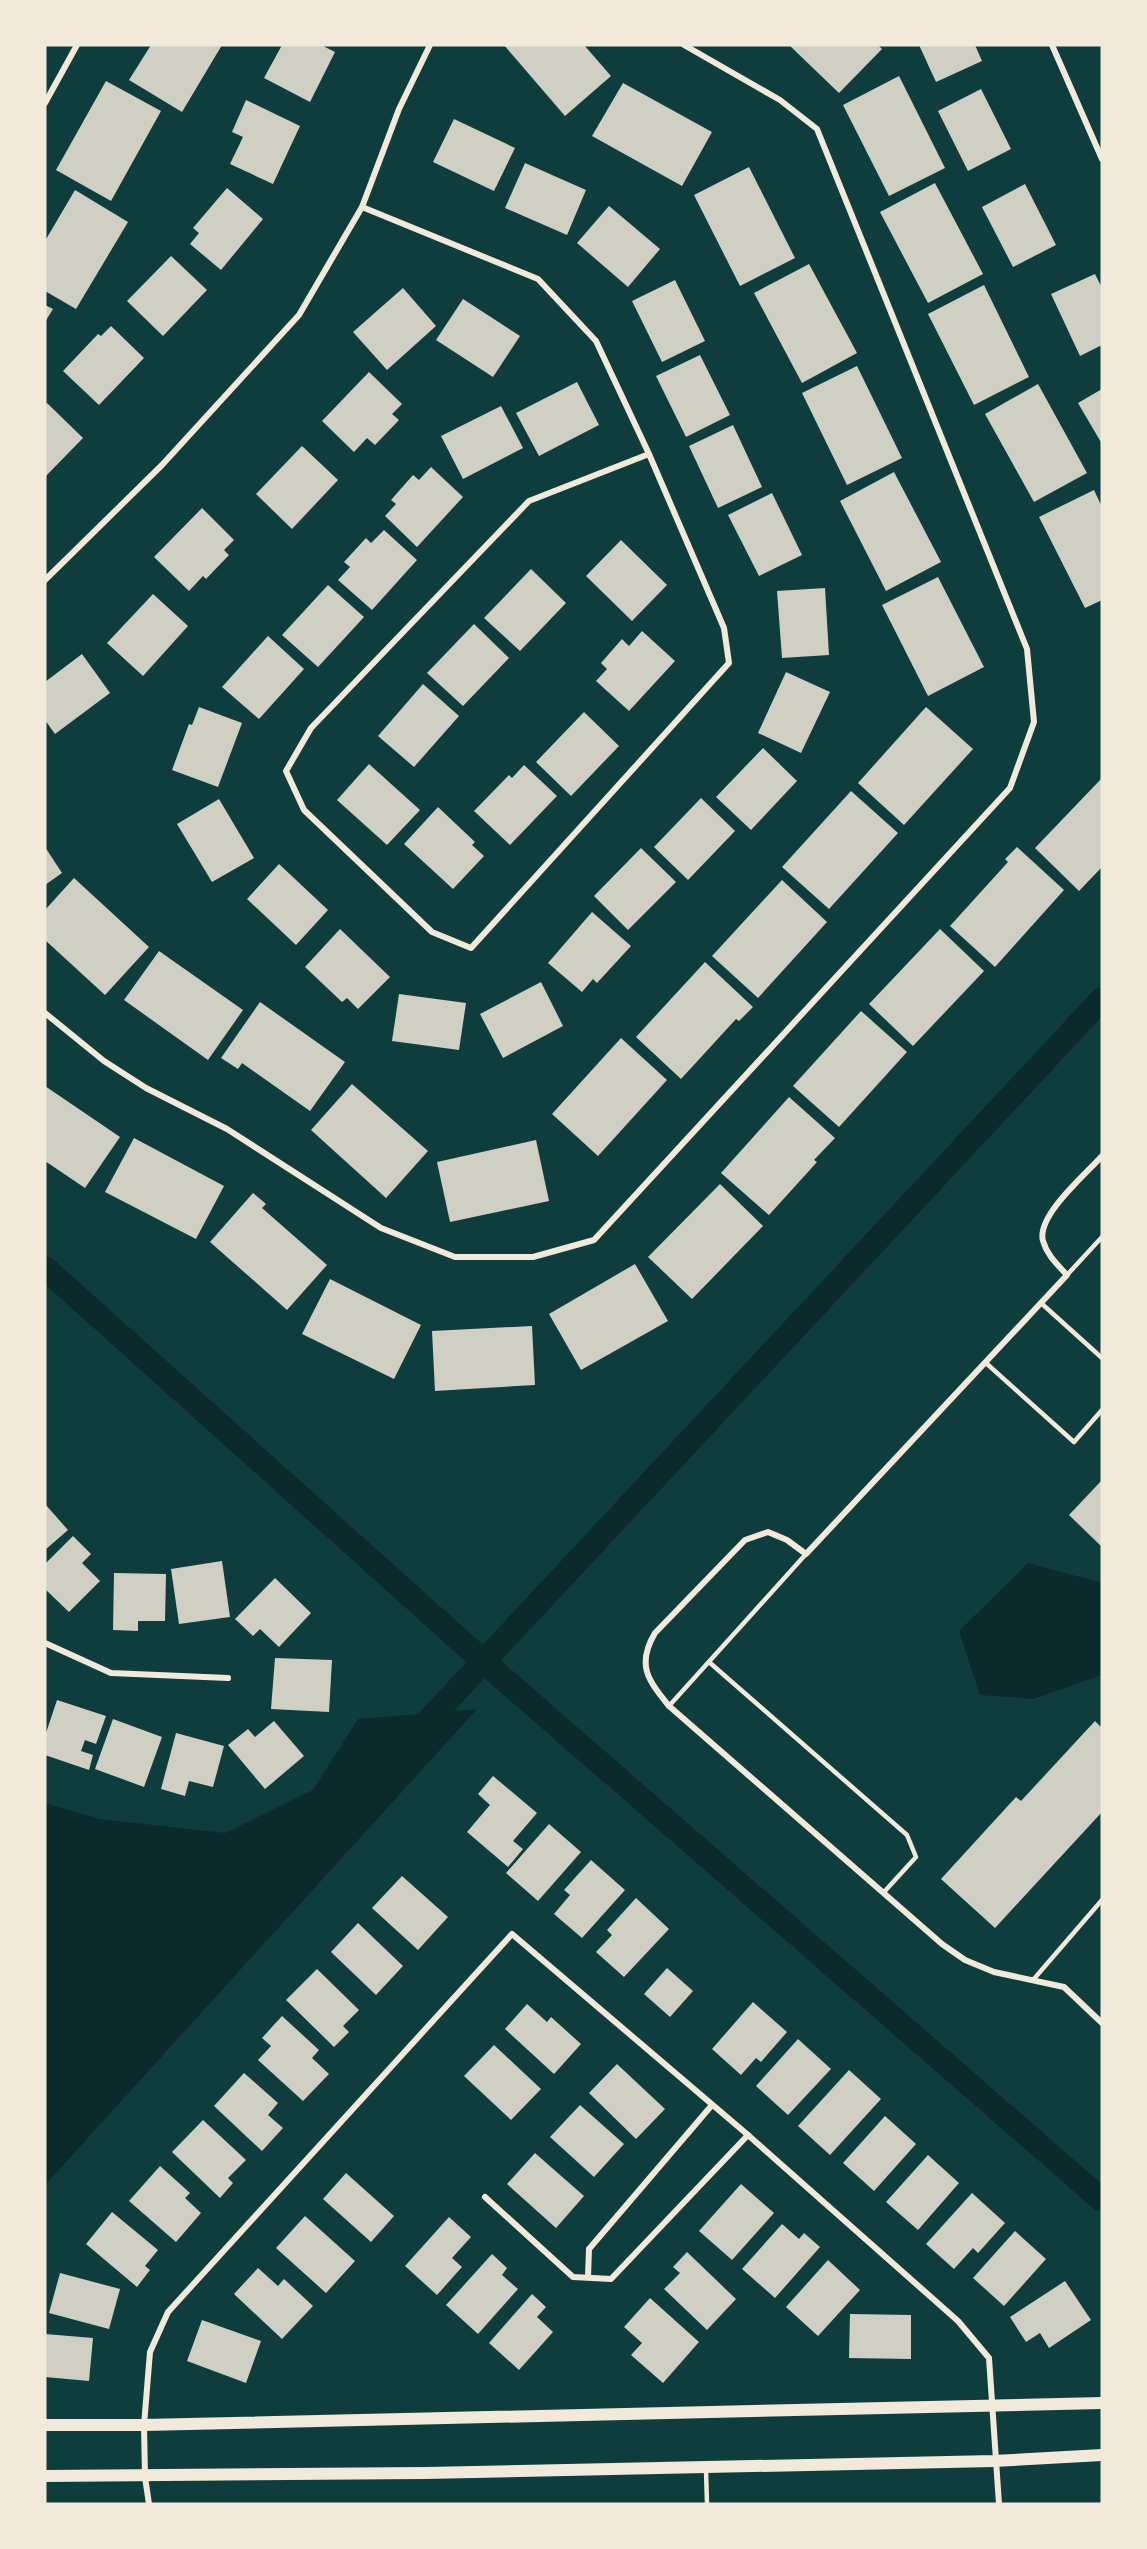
<svg xmlns="http://www.w3.org/2000/svg" width="1147" height="2549" viewBox="0 0 1147 2549" font-family="'Varela Round',sans-serif">
  <style>
    .water { fill: #0a2a2b }
    .lines { fill: none; stroke-linecap: round; stroke-linejoin: round }
    .canal { stroke: #0a2a2b; stroke-width: 24 }
    .building { fill: #cfcfc3 }
    .service { stroke: #f1e9da; stroke-width: 4.5 }
    .minor { stroke: #f1e9da; stroke-width: 6 }
    .secondary { stroke: #f1e9da; stroke-width: 12 }
  </style>
  <rect width="100%" height="100%" fill="#0f3d3e"/>
  <!-- water -->
  <g class="water">
    <polygon points="1028,1563 1102,1583 1102,1675 1033,1699 980,1695 959,1631"/>
    <polygon points="477,1709 45,2185 45,1803 99,1819 225,1833 313,1790 358,1719"/>
  </g>
  <g class="lines">
    <!-- canal -->
    <g class="canal">
      <polyline points="45,1268 483,1661 1102,2200"/>
      <polyline points="414,1736 1102,999"/>
    </g>
  </g>
  <!-- building -->
  <g class="building">
    <polygon points="151,45 222,45 182,112 129,80"/>
    <polygon points="282,45 321,45 335,52 310,102 264,78"/>
    <polygon points="504,45 584,45 611,76 565,116"/>
    <polygon points="789,45 878,45 882,49 839,93"/>
    <polygon points="919,45 975,45 982,61 936,82"/>
    <polygon points="899,76 945,168 889,196 843,105"/>
    <polygon points="106,81 161,111 111,201 56,170"/>
    <polygon points="623,83 712,132 682,186 592,136"/>
    <polygon points="981,89 1011,149 968,171 938,111"/>
    <polygon points="246,100 300,126 273,184 230,164 243,137 232,132"/>
    <polygon points="454,119 515,148 494,191 433,162"/>
    <polygon points="525,163 586,190 567,235 505,208"/>
    <polygon points="749,167 795,258 740,286 694,195"/>
    <polygon points="935,183 983,274 928,303 880,212"/>
    <polygon points="1025,184 1056,245 1013,267 982,207"/>
    <polygon points="227,188 263,219 221,270 190,244 199,233 193,228"/>
    <polygon points="75,190 128,222 76,309 45,291 45,241"/>
    <polygon points="609,206 660,249 628,287 577,243"/>
    <polygon points="171,256 207,290 163,336 127,301"/>
    <polygon points="809,264 857,353 802,383 754,293"/>
    <polygon points="1095,274 1102,288 1102,345 1080,356 1051,294"/>
    <polygon points="675,280 705,341 662,362 632,301"/>
    <polygon points="984,285 1029,377 974,405 928,314"/>
    <polygon points="403,288 436,326 387,370 353,332"/>
    <polygon points="463,299 520,336 493,377 436,340"/>
    <polygon points="45,305 53,309 45,322"/>
    <polygon points="111,326 144,358 99,405 63,371 98,334 101,336"/>
    <polygon points="700,355 730,415 686,437 656,376"/>
    <polygon points="857,366 902,458 847,485 802,393"/>
    <polygon points="369,372 402,404 392,414 399,420 375,445 367,438 354,452 322,421"/>
    <polygon points="577,382 599,425 539,456 516,413"/>
    <polygon points="1038,384 1087,473 1034,502 985,414"/>
    <polygon points="1102,389 1102,444 1078,403"/>
    <polygon points="47,403 83,438 45,477 45,405"/>
    <polygon points="501,406 523,448 463,479 441,436"/>
    <polygon points="733,425 762,487 718,508 689,446"/>
    <polygon points="302,446 338,480 292,529 256,494"/>
    <polygon points="431,467 463,497 417,547 385,516 396,504 391,500 413,475 419,480"/>
    <polygon points="894,472 941,562 886,591 840,501"/>
    <polygon points="1094,490 1102,507 1102,600 1085,608 1039,517"/>
    <polygon points="772,493 802,555 759,576 728,515"/>
    <polygon points="202,508 234,540 224,550 229,555 206,579 203,576 189,591 154,557"/>
    <polygon points="384,530 417,560 372,610 338,580 350,567 344,562 366,538 371,543"/>
    <polygon points="621,540 667,585 632,621 586,576"/>
    <polygon points="531,569 566,603 520,651 484,618"/>
    <polygon points="938,577 984,667 928,696 882,605"/>
    <polygon points="328,585 364,617 318,667 282,635"/>
    <polygon points="825,588 829,655 782,658 777,591"/>
    <polygon points="153,594 188,626 143,676 107,643"/>
    <polygon points="474,624 509,658 463,706 427,673"/>
    <polygon points="642,631 675,661 629,711 596,681 607,669 601,663 622,639 629,646"/>
    <polygon points="268,636 304,669 259,719 222,687"/>
    <polygon points="82,654 110,693 55,734 45,720 45,682"/>
    <polygon points="786,672 830,692 801,753 758,733"/>
    <polygon points="423,684 459,716 414,767 378,736"/>
    <polygon points="199,707 242,723 218,787 172,770 189,724 192,725"/>
    <polygon points="926,707 973,749 904,825 858,783"/>
    <polygon points="584,712 619,746 571,796 536,762"/>
    <polygon points="763,748 797,781 751,830 716,797"/>
    <polygon points="369,764 420,810 387,845 337,800"/>
    <polygon points="524,765 557,796 510,845 474,811 509,775 512,778"/>
    <polygon points="1102,778 1102,867 1079,891 1035,848"/>
    <polygon points="851,791 898,833 829,909 782,867"/>
    <polygon points="701,798 735,831 688,880 654,847"/>
    <polygon points="219,799 254,858 212,882 177,824"/>
    <polygon points="438,807 475,842 472,845 484,856 453,889 404,844"/>
    <polygon points="45,847 62,873 45,885"/>
    <polygon points="1017,847 1064,890 995,967 950,926 1008,862 1005,859"/>
    <polygon points="641,848 676,882 628,930 594,896"/>
    <polygon points="279,864 328,910 296,945 247,899"/>
    <polygon points="74,878 149,947 105,995 45,940 45,910"/>
    <polygon points="782,880 827,922 758,998 712,956"/>
    <polygon points="592,912 631,946 597,983 593,979 582,992 548,963"/>
    <polygon points="340,929 390,977 358,1009 347,998 342,1002 305,967"/>
    <polygon points="940,929 984,971 913,1046 869,1004"/>
    <polygon points="159,951 243,1010 208,1060 124,1000"/>
    <polygon points="705,962 753,1007 739,1021 736,1019 681,1079 636,1037"/>
    <polygon points="541,982 563,1026 503,1058 480,1014"/>
    <polygon points="399,994 466,1003 459,1050 392,1041"/>
    <polygon points="260,1002 345,1062 310,1111 242,1063 238,1069 221,1058"/>
    <polygon points="861,1011 907,1052 839,1127 793,1086"/>
    <polygon points="621,1038 667,1080 598,1156 552,1114"/>
    <polygon points="352,1084 428,1151 386,1198 311,1130"/>
    <polygon points="45,1086 120,1137 85,1188 45,1161"/>
    <polygon points="789,1097 835,1138 814,1160 817,1162 769,1215 721,1173"/>
    <polygon points="134,1138 224,1186 196,1239 105,1192"/>
    <polygon points="536,1140 549,1201 450,1222 437,1162"/>
    <polygon points="720,1184 763,1226 692,1299 648,1257"/>
    <polygon points="253,1193 266,1204 262,1208 327,1265 287,1310 210,1242"/>
    <polygon points="635,1264 668,1321 581,1370 549,1314"/>
    <polygon points="330,1279 421,1325 394,1379 302,1334"/>
    <polygon points="532,1326 535,1385 435,1391 432,1331"/>
    <polygon points="1102,1480 1102,1547 1069,1515"/>
    <polygon points="45,1504 68,1530 45,1550"/>
    <polygon points="73,1536 91,1554 82,1563 100,1581 69,1612 45,1589 45,1564"/>
    <polygon points="222,1561 230,1617 179,1624 171,1569"/>
    <polygon points="114,1573 166,1574 165,1621 138,1621 138,1631 113,1630"/>
    <polygon points="275,1578 311,1613 279,1647 260,1629 253,1636 235,1619"/>
    <polygon points="275,1658 332,1660 329,1712 271,1709"/>
    <polygon points="57,1700 106,1716 96,1744 85,1740 81,1751 93,1755 89,1770 45,1755 45,1736"/>
    <polygon points="113,1719 162,1737 144,1787 95,1769"/>
    <polygon points="274,1721 304,1756 265,1789 228,1745 248,1729 255,1737"/>
    <polygon points="1095,1721 1102,1728 1102,1812 995,1928 941,1879 1016,1797 1021,1801"/>
    <polygon points="176,1733 224,1746 213,1787 189,1781 185,1796 161,1789"/>
    <polygon points="493,1776 537,1813 513,1841 523,1849 508,1867 467,1832 490,1805 478,1794"/>
    <polygon points="549,1824 581,1852 538,1901 506,1873"/>
    <polygon points="591,1860 625,1890 582,1938 554,1914 570,1895 564,1890"/>
    <polygon points="402,1876 448,1917 418,1950 372,1908"/>
    <polygon points="636,1898 669,1929 624,1977 596,1952 612,1935 607,1930"/>
    <polygon points="358,1923 403,1966 376,1995 331,1952"/>
    <polygon points="667,1968 693,1991 670,2017 644,1994"/>
    <polygon points="317,1969 359,2010 343,2026 349,2032 334,2047 286,2000"/>
    <polygon points="753,2002 787,2032 761,2062 756,2058 741,2075 712,2049"/>
    <polygon points="527,2004 547,2022 551,2017 581,2044 554,2074 505,2029"/>
    <polygon points="282,2016 319,2050 312,2058 329,2074 303,2101 258,2060 271,2046 262,2038"/>
    <polygon points="798,2039 831,2069 788,2115 756,2086"/>
    <polygon points="494,2045 541,2089 511,2120 464,2076"/>
    <polygon points="617,2064 665,2109 636,2139 589,2093"/>
    <polygon points="849,2070 881,2099 830,2155 798,2126"/>
    <polygon points="244,2073 278,2103 268,2115 283,2128 262,2151 214,2106"/>
    <polygon points="580,2105 624,2144 594,2177 550,2137"/>
    <polygon points="885,2116 916,2144 874,2191 843,2163"/>
    <polygon points="203,2120 246,2160 228,2178 233,2183 220,2198 172,2152"/>
    <polygon points="535,2153 584,2196 556,2228 507,2184"/>
    <polygon points="928,2155 959,2183 918,2230 886,2202"/>
    <polygon points="160,2166 190,2193 185,2198 201,2213 176,2242 129,2201"/>
    <polygon points="346,2173 394,2216 371,2242 323,2199"/>
    <polygon points="741,2184 774,2213 732,2260 699,2231"/>
    <polygon points="972,2193 1005,2223 978,2253 973,2248 954,2269 926,2244"/>
    <polygon points="112,2212 158,2250 145,2266 150,2270 137,2287 86,2244"/>
    <polygon points="305,2216 355,2261 326,2293 276,2248"/>
    <polygon points="449,2217 471,2237 452,2258 462,2267 437,2295 405,2266"/>
    <polygon points="782,2224 799,2239 804,2233 820,2247 775,2298 742,2269"/>
    <polygon points="1015,2231 1046,2259 1004,2306 973,2278"/>
    <polygon points="687,2252 736,2299 707,2330 664,2289 680,2273 673,2267"/>
    <polygon points="492,2254 507,2268 502,2275 518,2289 478,2334 446,2305"/>
    <polygon points="828,2260 860,2290 818,2336 786,2307"/>
    <polygon points="258,2268 278,2286 284,2279 313,2306 282,2339 234,2294"/>
    <polygon points="60,2273 120,2289 109,2329 49,2313"/>
    <polygon points="1065,2281 1091,2320 1049,2348 1040,2333 1026,2342 1010,2317"/>
    <polygon points="532,2294 546,2307 537,2317 553,2332 519,2370 489,2343"/>
    <polygon points="650,2298 699,2342 663,2383 631,2355 642,2343 624,2327"/>
    <polygon points="850,2314 911,2315 911,2359 849,2358"/>
    <polygon points="202,2320 261,2341 246,2383 187,2361"/>
    <polygon points="45,2334 93,2338 89,2381 45,2377"/>
  </g>
  <g class="lines">
    <!-- service -->
    <g class="service">
      <polyline points="1067,1275 1102,1237"/>
      <polyline points="1041,1303 1102,1358"/>
      <polyline points="986,1363 1074,1442 1102,1410"/>
      <polyline points="709,1662 907,1835 916,1857 884,1892"/>
      <polyline points="669,1706 806,1554"/>
      <polyline points="1033,1980 1102,1900"/>
      <polyline points="706,2470 707,2504"/>
    </g>
    <!-- minor -->
    <g class="minor">
      <polyline points="1052,45 1102,159"/>
      <polyline points="45,103 77,45"/>
      <polyline points="362,207 538,279 596,341 649,454 724,628 729,663 471,948 432,932 304,810 286,771 311,728 529,501 649,454"/>
      <polyline points="45,580 162,465 299,315 362,207 399,109 430,45"/>
      <polyline points="45,1013 104,1061 146,1088 227,1129 381,1228 455,1257 533,1257 594,1240 1010,788 1034,722 1027,649 817,129 780,100 684,45"/>
      <path d="M1102,1156C1086,1174 1036,1216 1043,1241C1047,1255 1057,1264 1067,1275L806,1554L787,1540L768,1532L745,1540L655,1633C636,1665 648,1680 669,1706L942,1944L965,1960L994,1972L1064,1987L1102,2023"/>
      <polyline points="45,1643 111,1673 228,1678"/>
      <polyline points="485,2197 573,2277 611,2279 748,2135"/>
      <polyline points="588,2277 589,2249 712,2105"/>
      <polyline points="149,2504 145,2477 144,2425 150,2352 168,2312 512,1934 748,2135 958,2321 989,2358 999,2504"/>
    </g>
    <!-- secondary -->
    <g class="secondary">
      <polyline points="45,2425 144,2425 1102,2403"/>
      <polyline points="45,2476 426,2473 994,2461 1102,2455"/>
    </g>
  </g>
  <!-- border -->
  <rect width="1147" height="2549" fill="none" stroke="#f1e9da" stroke-width="93"/>
</svg>
